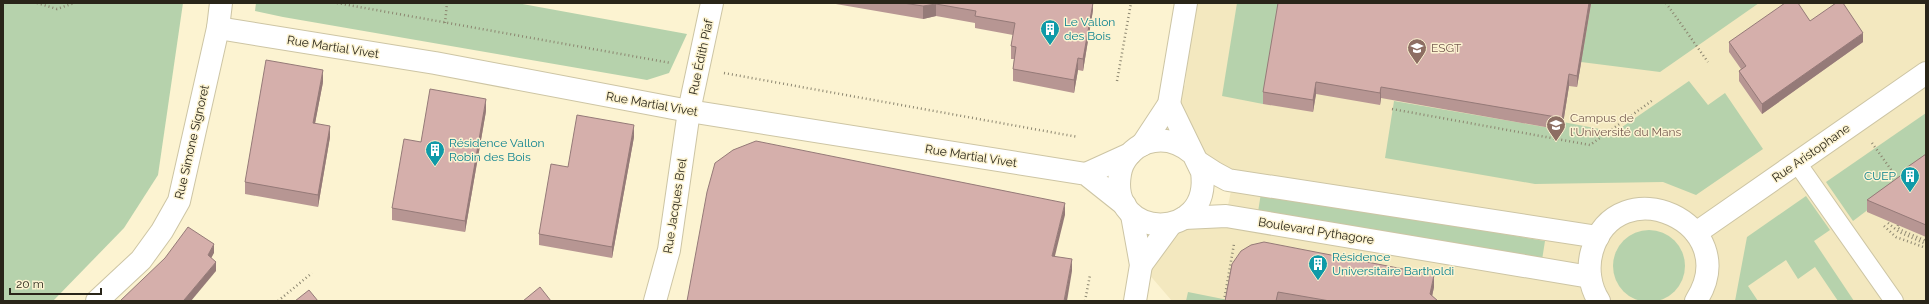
<svg xmlns="http://www.w3.org/2000/svg" width="1929" height="304" viewBox="0 0 1929 304" font-family="Raleway,sans-serif">
  <style>
    .built { fill: #f3e8bf }
    .green { fill: #b6d2ac }
    .lines { fill: none; stroke-linecap: round; stroke-linejoin: round }
    .service-casing { stroke: #cdc5a4; stroke-width: 20 }
    .minor-casing { stroke: #cdc5a4; stroke-width: 24 }
    .tertiary-casing { stroke: #cdc5a4; stroke-width: 24 }
    .path { stroke: #8c8670; stroke-width: 2.5; stroke-dasharray: 1 3; stroke-linecap: butt }
    .service { stroke: #fff; stroke-width: 18 }
    .minor { stroke: #fff; stroke-width: 22 }
    .tertiary { stroke: #fff; stroke-width: 22 }
    .wall { fill: #b79693 }
    .shaded-wall { fill: #957a78 }
    .building { fill: #d5afab; stroke: #957a78 }
    .labels { text-anchor: middle; dominant-baseline: central; stroke-width: 3; stroke-linejoin: round; paint-order: stroke }
    .culture-label { font-size: 12px; fill: #0d838f; stroke: #fcf3d1; text-anchor: start }
    .street-label { font-size: 12px; fill: #292519; stroke: #fcf3d1 }
    .education-label { font-size: 12px; fill: #785e54; stroke: #fcf3d1; text-anchor: start }
  </style>
  <rect width="100%" height="100%" fill="#fcf3d1"/>
  <!-- built -->
  <polygon class="built" points="1194,3 1926,3 1926,301 1172,301 1141,265 1162,235 1226,215 1233,181 1215,173 1169,104 1185,85"/>
  <!-- green -->
  <g class="green">
    <polygon points="3,3 183,3 158,175 124,228 53,301 3,301"/>
    <polygon points="256,3 517,3 687,34 669,73 647,80 283,17 255,11"/>
    <polygon points="1237,3 1281,3 1263,104 1222,96"/>
    <polygon points="1585,3 1759,3 1660,72 1581,62 1591,4"/>
    <polygon points="1689,81 1708,105 1725,93 1763,149 1696,195 1663,182 1535,184 1385,158 1394,101 1562,130 1563,122 1605,130 1609,136"/>
    <polygon points="1926,113 1926,166 1853,221 1826,182"/>
    <polygon points="1261,193 1545,241 1542,260 1258,212"/>
    <polygon points="1806,196 1830,230 1814,241 1854,301 1838,301 1815,267 1798,279 1786,260 1748,286 1758,301 1735,301 1747,237"/>
    <circle cx="1649" cy="266" r="36"/>
    <polygon points="1188,292 1228,300 1228,301 1186,301"/>
  </g>
  <g class="lines">
    <!-- service casing -->
    <g class="service-casing">
      <polyline id="service" points="1797,163 1894,301"/>
    </g>
    <!-- minor casing -->
    <g class="minor-casing">
      <g id="minor">
        <polyline points="218,28 435,63 689,111 1086,174 1125,205"/>
        <polyline points="1198,162 1215,173 1228,180 1598,237"/>
        <polyline points="1086,174 1130,154"/>
        <polyline points="1184,218 1226,216 1590,277"/>
        <polyline points="1696,233 1926,73"/>
        <polyline points="97,301 141,260 162,231 179,201 218,28 221,3"/>
        <polyline points="655,301 669,250 689,111 712,3"/>
        <path d="M1599,301C1590,287 1587,268 1592,251C1617,166 1746,223 1696,301"/>
      </g>
    </g>
    <!-- tertiary casing -->
    <g class="tertiary-casing">
      <g id="tertiary">
        <path d="M1169,104L1202,172C1212,243 1108,240 1120,174C1122,160 1133,148 1146,143C1163,137 1179,142 1192,153"/>
        <polyline points="1142,145 1169,104 1186,3"/>
        <polyline points="1132,215 1141,265 1135,301"/>
        <polyline points="1141,265 1171,224"/>
      </g>
    </g>
    <!-- path -->
    <g class="path">
      <polyline points="37,3 57,9 74,3"/>
      <polyline points="337,3 671,63"/>
      <polyline points="1666,3 1708,62"/>
      <polyline points="445,23 447,3"/>
      <polyline points="724,73 1078,137"/>
      <polyline points="1117,81 1131,3"/>
      <polyline points="1392,109 1590,145 1653,100"/>
      <polyline points="1872,143 1899,181"/>
      <polyline points="1888,223 1899,232 1926,244"/>
      <polyline points="1898,225 1897,227 1901,230 1926,241"/>
      <polyline points="1884,226 1896,237 1926,248"/>
      <polyline points="278,301 312,273"/>
      <polyline points="1085,301 1090,275"/>
      <polyline points="1224,301 1234,244"/>
    </g>
    <!-- service -->
    <use href="#service" class="service"/>
    <!-- minor -->
    <use href="#minor" class="minor"/>
    <!-- tertiary -->
    <use href="#tertiary" class="tertiary"/>
  </g>
  <!-- wall -->
  <g class="wall">
    <polygon points="830,3 1093,3 1093,10 1083,71 1078,70 1074,93 1013,81 1013,69 1014,59 1011,59 1011,46 1013,35 975,28 975,23 936,16 923,19"/>
    <polygon points="1591,3 1577,87 1569,86 1562,130 1381,98 1380,105 1316,94 1313,112 1263,104 1263,92"/>
    <polygon points="1810,21 1863,42 1762,114 1739,81 1739,71 1741,69 1729,52 1729,42"/>
    <polygon points="323,82 315,123 330,137 318,207 245,194 245,182"/>
    <polygon points="486,111 465,232 392,220 392,208 421,142"/>
    <polygon points="634,137 612,258 539,245 539,234 568,167"/>
    <polygon points="1926,154 1926,237 1867,212 1867,200 1906,172 1906,168"/>
    <polygon points="1232,264 1434,287 1432,296 1438,301 1225,301"/>
  </g>
  <!-- shaded-wall -->
  <g class="shaded-wall">
    <polygon points="1093,3 1093,10 1083,71 1083,59"/>
    <polygon points="1589,3 1591,3 1591,4 1577,87 1577,76"/>
    <polygon points="936,4 936,16 923,19 923,6"/>
    <polygon points="1863,33 1863,42 1762,114 1762,104"/>
    <polygon points="1078,58 1078,70 1074,93 1074,80"/>
    <polygon points="323,70 323,82 313,134 313,123"/>
    <polygon points="1569,74 1569,86 1562,130 1562,118"/>
    <polygon points="1316,82 1316,94 1313,112 1313,100"/>
    <polygon points="1381,87 1381,98 1380,105 1380,93"/>
    <polygon points="486,99 486,111 465,232 465,221"/>
    <polygon points="634,125 634,137 612,258 612,247"/>
    <polygon points="330,126 330,137 318,207 318,195"/>
    <polygon points="1065,203 1065,215 1052,268 1052,256"/>
    <polygon points="214,244 214,253 208,264 208,255"/>
    <polygon points="1072,259 1072,271 1067,301 1064,301"/>
    <polygon points="216,262 216,271 191,301 183,301"/>
    <polygon points="1434,275 1434,287 1431,301 1430,294"/>
  </g>
  <!-- building -->
  <g class="building">
    <polygon points="903,3 1093,3 1083,59 1078,58 1074,80 1013,69 1016,47 1011,46 1015,23 975,16 976,11 936,4 923,6"/>
    <polygon points="1278,3 1589,3 1577,76 1569,74 1562,118 1381,87 1380,93 1316,82 1313,100 1263,92"/>
    <polygon points="1785,3 1798,3 1810,21 1836,3 1843,3 1863,33 1762,104 1739,71 1746,66 1729,42"/>
    <polygon points="266,60 323,70 313,123 330,126 318,195 245,182"/>
    <polygon points="430,89 486,99 465,221 392,208 404,139 421,142"/>
    <polygon points="577,115 634,125 612,247 539,234 551,164 568,167"/>
    <polygon points="756,141 1065,203 1052,256 1072,259 1064,301 687,301 707,192 715,163 733,150"/>
    <polygon points="1926,154 1926,225 1867,200 1907,171 1906,168"/>
    <polygon points="188,227 214,244 208,255 216,262 184,300 183,301 120,301 165,258"/>
    <polygon points="1264,242 1434,275 1430,294 1438,301 1330,301 1278,292 1276,301 1225,301 1232,264 1241,251 1251,245"/>
    <polygon points="540,287 551,301 523,301"/>
    <polygon points="309,290 318,301 295,301"/>
  </g>
  <!-- icons -->
  <defs>
    <g id="building-pin" transform="scale(1)"><path d="M0 17L-7.5 6A9.5 9.5 0 1 1 7.5 6Z" fill="#0f9aa8" stroke="#fcf3d1"/><path d="M-4-6H4V6H1V3H-1V6H-4ZM-2.5-4.3h1.7v1.8h-1.7ZM.8-4.3h1.7v1.8H.8ZM-2.5-1h1.7V.8h-1.7ZM.8-1h1.7V.8H.8Z" fill="#fff"/></g>
    <g id="university-pin" transform="scale(1)"><path d="M0 17L-7.5 6A9.5 9.5 0 1 1 7.5 6Z" fill="#8d6e63" stroke="#fcf3d1"/><path d="M0-5L7-2L0 1L-7-2ZM-4 1L0 2.5L4 1V4Q0 6-4 4Z" fill="#fff"/></g>
  </defs>
  <g fill-rule="evenodd">
    <use href="#building-pin" x="1050" y="29"/>
    <use href="#university-pin" x="1417" y="48"/>
    <use href="#university-pin" x="1556" y="125"/>
    <use href="#building-pin" x="435" y="150"/>
    <use href="#building-pin" x="1910" y="176"/>
    <use href="#building-pin" x="1318" y="264"/>
  </g>
  <g class="labels">
    <!-- culture labels -->
    <g class="culture-label">
      <text x="1064" y="22">Le Vallon<tspan x="1064" dy="14">des Bois</tspan></text>
      <text x="449" y="143">Résidence Vallon<tspan x="449" dy="14">Robin des Bois</tspan></text>
      <text x="1896" y="176" text-anchor="end">CUEP</text>
      <text x="1332" y="257">Résidence<tspan x="1332" dy="14">Universitaire Bartholdi</tspan></text>
    </g>
    <!-- street labels -->
    <g class="street-label">
      <text transform="translate(333 47) rotate(9)">Rue Martial Vivet</text>
      <text transform="translate(701 57) rotate(-78)">Rue Édith Piaf</text>
      <text transform="translate(652 104) rotate(10)">Rue Martial Vivet</text>
      <text transform="translate(192 142) rotate(-77)">Rue Simone Signoret</text>
      <text transform="translate(1811 153) rotate(-35)">Rue Aristophane</text>
      <text transform="translate(971 156) rotate(9)">Rue Martial Vivet</text>
      <text transform="translate(675 206) rotate(-81)">Rue Jacques Brel</text>
      <text transform="translate(1316 231) rotate(9)">Boulevard Pythagore</text>
    </g>
    <!-- education labels -->
    <g class="education-label">
      <text x="1431" y="48">ESGT</text>
      <text x="1570" y="118">Campus de<tspan x="1570" dy="14">l'Université du Mans</tspan></text>
    </g>
  </g>
  <!-- border -->
  <rect width="1929" height="304" fill="none" stroke="#292519" stroke-width="8"/>
  <!-- scale -->
  <path d="M10 288v6h91v-6" fill="none" stroke="#292519" stroke-width="2"/>
  <text x="16" y="288" font-size="12" fill="#292519" stroke="#fcf3d1" stroke-width="3" paint-order="stroke">20 m</text>
</svg>
